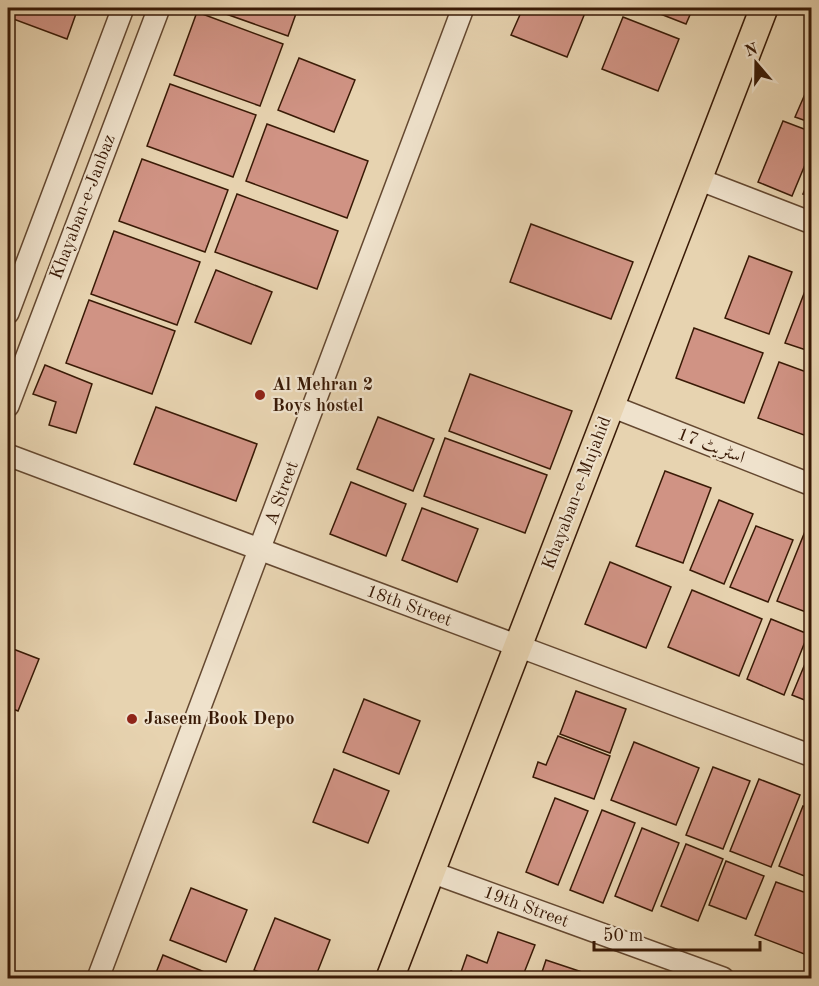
<svg xmlns="http://www.w3.org/2000/svg" width="819" height="986" viewBox="0 0 819 986" font-family="'Old Standard TT',Amiri,serif">
  <style>
    .building { fill: #d09384; stroke: #391a06; stroke-width: 1.5 }
    .lines { fill: none; stroke-linecap: round; stroke-linejoin: round }
    .minor-casing { stroke: #644830; stroke-width: 24 }
    .major-casing { stroke: #391a06; stroke-width: 30 }
    .minor { stroke: #efe2cc; stroke-width: 21 }
    .major { stroke: #e7d3b0; stroke-width: 27 }
    .poi-dot { fill: #8f2418; stroke: #efe2cc; stroke-width: 2 }
    .labels { text-anchor: middle; dominant-baseline: central; stroke-width: 4.5; stroke-linejoin: round; paint-order: stroke }
    .street-label { font-size: 18px; fill: #391a06; stroke: #efe2cc }
    .poi-label { font-size: 18px; font-weight: bold; fill: #391a06; stroke: #efe2cc; text-anchor: start }
  </style>
  <rect width="100%" height="100%" fill="#e7d3b0"/>
  <filter id="stains"><feTurbulence type="fractalNoise" baseFrequency=".00333" numOctaves="4"/><feColorMatrix values="0 0 0 0 .2 0 0 0 0 .09 0 0 0 0 .02 0 0 0 .5 -.17"/></filter>
  <radialGradient id="worn" r=".72"><stop offset=".6" stop-color="#630" stop-opacity="0"/><stop offset="1" stop-color="#630" stop-opacity=".3"/></radialGradient>
  <!-- building -->
  <g class="building">
    <polygon points="8,8 78,8 67,39 8,17"/>
    <polygon points="209,8 298,8 288,36"/>
    <polygon points="523,8 587,8 567,57 511,35"/>
    <polygon points="645,8 693,8 686,24"/>
    <polygon points="197,12 283,44 260,106 174,75"/>
    <polygon points="623,17 679,39 658,91 602,69"/>
    <polygon points="299,58 355,80 334,132 278,110"/>
    <polygon points="812,78 812,123 795,117"/>
    <polygon points="170,84 256,115 233,177 147,146"/>
    <polygon points="783,121 812,132 812,148 792,196 758,182"/>
    <polygon points="267,124 368,161 347,218 246,181"/>
    <polygon points="142,159 228,190 205,252 119,221"/>
    <polygon points="812,172 812,197 803,194"/>
    <polygon points="237,194 338,231 317,289 215,252"/>
    <polygon points="531,224 633,262 611,319 510,282"/>
    <polygon points="114,231 200,262 177,325 91,294"/>
    <polygon points="749,256 792,272 769,334 725,318"/>
    <polygon points="216,270 272,292 251,344 195,322"/>
    <polygon points="810,278 812,279 812,352 785,343"/>
    <polygon points="89,300 175,331 152,394 66,363"/>
    <polygon points="694,328 763,353 744,403 676,378"/>
    <polygon points="779,362 812,374 812,438 758,418"/>
    <polygon points="45,365 92,384 76,433 49,425 56,402 33,394"/>
    <polygon points="470,374 572,411 550,469 449,431"/>
    <polygon points="156,407 257,444 236,501 134,464"/>
    <polygon points="378,417 434,439 413,491 357,469"/>
    <polygon points="445,438 547,475 525,533 424,496"/>
    <polygon points="665,471 711,488 683,563 636,546"/>
    <polygon points="351,482 406,504 386,556 330,534"/>
    <polygon points="719,500 753,514 724,584 690,570"/>
    <polygon points="422,508 478,529 457,582 402,560"/>
    <polygon points="756,526 793,540 768,602 730,587"/>
    <polygon points="806,529 812,531 811,614 777,601"/>
    <polygon points="610,562 671,587 646,648 585,624"/>
    <polygon points="692,590 762,619 739,676 668,647"/>
    <polygon points="771,619 808,634 784,695 747,679"/>
    <polygon points="8,647 39,659 18,711 8,707"/>
    <polygon points="812,647 812,703 792,695"/>
    <polygon points="576,691 626,709 610,753 560,734"/>
    <polygon points="364,699 420,721 399,774 343,752"/>
    <polygon points="558,736 610,756 594,799 533,777 538,762 546,765"/>
    <polygon points="634,742 699,768 676,825 611,800"/>
    <polygon points="713,767 750,781 723,849 686,835"/>
    <polygon points="334,769 389,791 368,843 313,822"/>
    <polygon points="759,779 800,795 771,867 730,851"/>
    <polygon points="555,798 588,811 558,885 526,872"/>
    <polygon points="803,806 812,809 812,879 779,866"/>
    <polygon points="602,810 635,823 603,903 570,890"/>
    <polygon points="642,828 679,843 652,911 615,896"/>
    <polygon points="686,844 723,859 698,921 661,906"/>
    <polygon points="726,861 764,876 746,919 709,905"/>
    <polygon points="776,882 812,895 812,957 755,935"/>
    <polygon points="191,888 247,910 226,962 170,940"/>
    <polygon points="275,918 330,940 315,978 274,978 254,970"/>
    <polygon points="498,932 535,945 522,978 448,978 451,971 460,975 467,955 487,963"/>
    <polygon points="163,955 219,978 154,978"/>
    <polygon points="546,960 600,978 540,978"/>
  </g>
  <g class="lines">
    <!-- minor casing -->
    <g class="minor-casing">
      <g id="minor">
        <polyline points="698,179 812,223"/>
        <polyline points="8,313 123,8"/>
        <polyline points="8,406 159,8"/>
        <polyline points="611,406 812,485"/>
        <polyline points="8,455 812,756"/>
        <polyline points="431,872 723,978"/>
        <polyline points="98,978 463,8"/>
      </g>
    </g>
    <!-- major casing -->
    <g class="major-casing">
      <polyline id="major" points="390,978 764,8"/>
    </g>
    <!-- minor -->
    <use href="#minor" class="minor"/>
    <!-- major -->
    <use href="#major" class="major"/>
  </g>
  <!-- markers -->
  <g class="poi-dot">
    <circle cx="260" cy="395" r="6"/>
    <circle cx="132" cy="719" r="6"/>
  </g>
  <g class="labels">
    <!-- street labels -->
    <g class="street-label">
      <text transform="translate(83 207) rotate(-69)">Khayaban-e-Janbaz</text>
      <text transform="translate(711 446) rotate(21)">اسٹریٹ 17</text>
      <text transform="translate(282 493) rotate(-70)">A Street</text>
      <text transform="translate(577 493) rotate(-69)">Khayaban-e-Mujahid</text>
      <text transform="translate(409 606) rotate(20)">18th Street</text>
      <text transform="translate(526 907) rotate(20)">19th Street</text>
    </g>
    <!-- poi labels -->
    <g class="poi-label">
      <text x="272" y="385">Al Mehran 2<tspan x="272" dy="21">Boys hostel</tspan></text>
      <text x="144" y="719">Jaseem Book Depo</text>
    </g>
  </g>
  <!-- margin -->
  <rect width="819" height="986" fill="none" stroke="#e7d3b0" stroke-width="30"/>
  <rect x="9" y="9" width="801" height="968" fill="none" stroke="#391a06" stroke-width="3"/>
  <rect x="15" y="15" width="789" height="956" fill="none" stroke="#391a06" stroke-width="1.5"/>
  <!-- north arrow -->
  <g transform="translate(756 63) rotate(340)" stroke="#efe2cc" stroke-width="4.5" paint-order="stroke">
  <path d="M0-4.5L10 22L0 15L-10 22Z" fill="#391a06"/>
  <text y="-9" font-size="16" font-weight="bold" text-anchor="middle" fill="#391a06">N</text>
  </g>
  <!-- scale -->
  <path d="M594 941v9h166v-9" fill="none" stroke="#391a06" stroke-width="3"/>
  <text x="603" y="941" font-size="18" fill="#391a06" stroke="#efe2cc" stroke-width="4.5" paint-order="stroke">50 m</text>
  <rect width="100%" height="100%" filter="url(#stains)"/>
  <rect width="100%" height="100%" fill="url(#worn)"/>
</svg>
